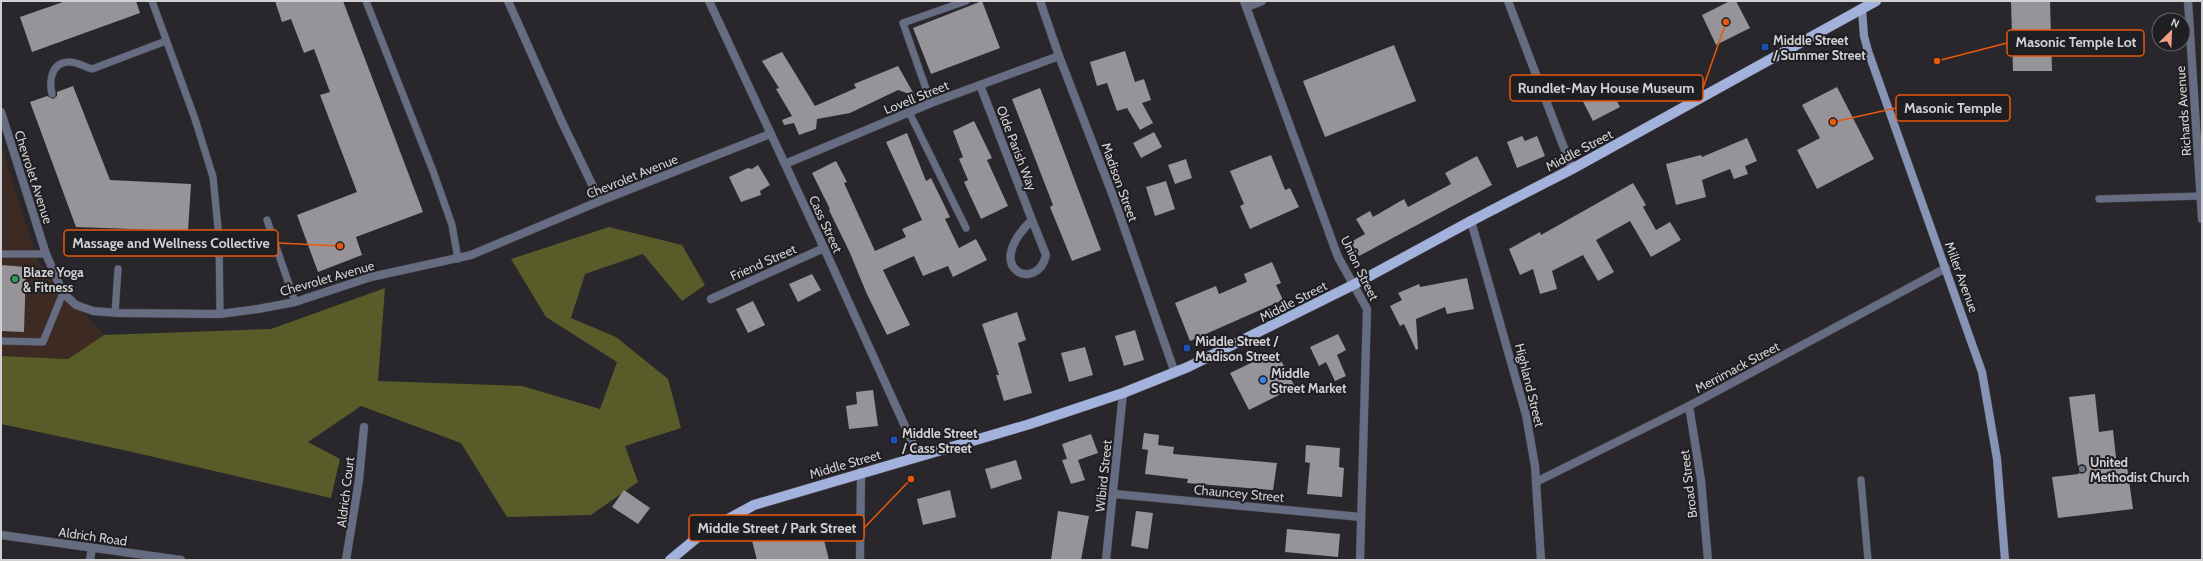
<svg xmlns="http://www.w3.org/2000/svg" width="2203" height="561" viewBox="0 0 2203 561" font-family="Cabin,sans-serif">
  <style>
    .commercial { fill: #3d2b23 }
    .forest { fill: #575c28 }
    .building { fill: #969499 }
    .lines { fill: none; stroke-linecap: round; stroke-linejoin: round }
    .service-casing { stroke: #444247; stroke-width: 8 }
    .minor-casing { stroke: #444247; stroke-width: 9 }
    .secondary-casing { stroke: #444247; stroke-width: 9 }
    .primary-casing { stroke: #444247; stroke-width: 11 }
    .service { stroke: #666d82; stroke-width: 7 }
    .minor { stroke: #666d82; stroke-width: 8 }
    .secondary { stroke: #8894b5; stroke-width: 8 }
    .primary { stroke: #a3b2dd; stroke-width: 10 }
    .transit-dot { fill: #1a4fb4; stroke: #1f1e22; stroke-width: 1.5 }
    .leisure-dot { fill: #2e9e5b; stroke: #1f1e22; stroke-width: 1.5 }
    .shop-dot { fill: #3f7fe0; stroke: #1f1e22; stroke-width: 1.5 }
    .worship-dot { fill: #6b7280; stroke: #1f1e22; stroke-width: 1.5 }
    .labels { text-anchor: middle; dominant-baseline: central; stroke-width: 4; stroke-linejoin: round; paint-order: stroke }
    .poi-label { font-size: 13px; font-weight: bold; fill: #d1d0d3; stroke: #1f1e22; text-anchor: start }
    .street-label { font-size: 13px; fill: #d1d0d3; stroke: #1f1e22 }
    .leader { fill: none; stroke: #e8590c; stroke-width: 1.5 }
    .callout-dot { fill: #e8590c; stroke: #1f1e22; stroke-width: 1.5 }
    .callout { fill: #1f1e22; stroke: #e8590c; stroke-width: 1.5 }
    .callout-label { font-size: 14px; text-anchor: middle; font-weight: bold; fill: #d1d0d3 }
  </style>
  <rect width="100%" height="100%" fill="#29272c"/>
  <!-- commercial -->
  <polygon class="commercial" points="1,144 38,262 104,335 68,359 1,356"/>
  <!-- forest -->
  <polygon class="forest" points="609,227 682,245 705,285 682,301 643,254 585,274 571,318 616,337 668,379 681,428 625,446 638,482 591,515 507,517 461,443 361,406 308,442 340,459 331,498 128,451 1,424 1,356 68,359 104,335 271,329 385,288 378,381 522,386 600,409 617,362 546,317 511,259"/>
  <!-- building -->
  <g class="building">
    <polygon points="66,1 136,1 140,13 32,52 20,17"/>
    <polygon points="275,1 343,1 423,212 356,237 362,255 318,272 297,215 357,192 320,95 330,92 314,49 304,53 291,19 282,22"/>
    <polygon points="982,1 1000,48 931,74 913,28"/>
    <polygon points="1730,1 1736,1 1750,28 1716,45 1702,15"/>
    <polygon points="2011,1 2050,1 2052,71 2013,71"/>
    <polygon points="1394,45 1416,101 1325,137 1303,81"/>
    <polygon points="1125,51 1135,82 1144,79 1151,100 1142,103 1153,123 1140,130 1127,108 1117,111 1107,83 1097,86 1090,62"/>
    <polygon points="782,52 815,106 856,88 854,84 898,66 915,96 898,90 850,113 817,119 816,129 799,135 794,123 784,125 782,120 792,116 776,89 779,88 762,61"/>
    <polygon points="1592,80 1597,90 1608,84 1620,107 1593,121 1576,88"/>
    <polygon points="73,86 110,180 191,184 188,231 76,227 30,102 47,96 53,99 57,96 57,92"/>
    <polygon points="1837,87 1874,159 1817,189 1797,150 1820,138 1802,105"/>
    <polygon points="1040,88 1101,250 1072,261 1050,207 1053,205 1012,99"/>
    <polygon points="974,121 992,158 987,160 1008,206 981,219 964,182 968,180 959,159 963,157 953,131"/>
    <polygon points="1154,132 1162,147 1141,158 1133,143"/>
    <polygon points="907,133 926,181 931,178 950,217 945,219 959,248 976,239 987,260 953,277 948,266 923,276 914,256 883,270 910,325 887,335 866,292 850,253 829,210 830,209 812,173 836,161 847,182 844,183 875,251 906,237 902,229 922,220 886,142"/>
    <polygon points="1522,136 1525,141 1537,136 1545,156 1517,168 1507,142"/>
    <polygon points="1747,138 1757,161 1745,166 1748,174 1734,179 1730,169 1702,180 1706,197 1676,205 1666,164 1701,155 1702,157"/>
    <polygon points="1271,155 1285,190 1290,188 1299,207 1250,229 1240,206 1244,204 1230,171"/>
    <polygon points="1477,156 1492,185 1359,256 1351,242 1365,234 1356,219 1370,211 1373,217 1404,199 1408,207 1451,184 1445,173"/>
    <polygon points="1186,159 1192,178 1175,184 1168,165"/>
    <polygon points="758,165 770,185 760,191 761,195 741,202 729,177 748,168 752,169"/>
    <polygon points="1166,181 1175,209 1155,216 1146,187"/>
    <polygon points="1633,183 1646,205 1643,207 1656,230 1670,222 1681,240 1651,257 1630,221 1596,240 1614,272 1598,281 1583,255 1552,271 1557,289 1540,294 1533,269 1520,275 1509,249 1540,232 1541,235"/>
    <polygon points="1272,262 1281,283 1276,285 1283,300 1190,341 1175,303 1216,286 1219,294 1247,282 1244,274"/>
    <polygon points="1,265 26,267 24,332 1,331"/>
    <polygon points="812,274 821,290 798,302 789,284"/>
    <polygon points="1467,278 1474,309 1447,314 1445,307 1416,319 1418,349 1416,350 1404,324 1400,326 1390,306 1402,300 1398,293 1419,284 1420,287"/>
    <polygon points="753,301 765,325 748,333 736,309"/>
    <polygon points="1017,312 1026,340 1018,343 1032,393 1004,401 996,375 999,375 982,324"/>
    <polygon points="1135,330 1144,360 1124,366 1115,336"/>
    <polygon points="1338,334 1346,350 1337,355 1346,376 1335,381 1326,362 1319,366 1310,347"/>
    <polygon points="1085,347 1093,375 1069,382 1061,353"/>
    <polygon points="1276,351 1295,387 1249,410 1230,373"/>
    <polygon points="873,390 878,426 849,429 846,406 857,404 856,392"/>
    <polygon points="2095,394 2099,432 2113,430 2117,467 2127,466 2133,509 2058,518 2052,477 2079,474 2069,397"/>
    <polygon points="1144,433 1159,435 1158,445 1174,447 1173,454 1277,463 1273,490 1187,483 1188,479 1145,474 1148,450 1142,449"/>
    <polygon points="1091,434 1098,453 1078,460 1085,480 1071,484 1062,460 1067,459 1062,444"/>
    <polygon points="1306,445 1340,448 1339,467 1344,468 1342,497 1307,494 1310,463 1305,462"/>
    <polygon points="1016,460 1022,479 991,489 985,469"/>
    <polygon points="624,490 650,508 638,524 612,507"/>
    <polygon points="950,490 956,517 923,525 917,499"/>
    <polygon points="1058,511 1089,516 1081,560 1051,560"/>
    <polygon points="1136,511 1153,513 1148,549 1131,546"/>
    <polygon points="819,520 829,560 757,560 751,537"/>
    <polygon points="1287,529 1340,534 1338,557 1285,552"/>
  </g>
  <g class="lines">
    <!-- service casing -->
    <g class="service-casing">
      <g id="service">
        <polyline points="152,1 195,119 213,177 219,238 220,314"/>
        <polyline points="366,1 433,171 452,225 458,259"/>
        <path d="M52,94C49,81 51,63 68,62C76,61 85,67 92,69L166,41"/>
        <polyline points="931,103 903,23 966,1"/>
        <polyline points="909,112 966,228"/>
        <polyline points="2099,199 2200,196"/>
        <polyline points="267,220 295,302"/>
        <polyline points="1,254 46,254"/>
        <polyline points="115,313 118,269"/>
        <polyline points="1,341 43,342 63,293"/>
        <polyline points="1861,480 1868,560"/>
      </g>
    </g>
    <!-- minor casing -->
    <g class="minor-casing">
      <g id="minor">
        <polyline points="508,1 561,120 600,201"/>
        <polyline points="709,1 824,248 919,457"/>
        <polyline points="1040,1 1059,56 1113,196 1175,373"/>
        <polyline points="1244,1 1338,257 1367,309 1360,560"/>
        <polyline points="1508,1 1572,169"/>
        <polyline points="2188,1 2202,219"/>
        <polyline points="1247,7 1262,1"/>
        <path d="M980,85L1032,220C980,270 1038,293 1046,255L1032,220"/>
        <polyline points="1,112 46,254 63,293 76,305 93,311 118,313 220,314 258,309 295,302 371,277 471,255 600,201 770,134"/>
        <polyline points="785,164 931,103 1059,56"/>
        <polyline points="1471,221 1526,415 1535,466 1541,560"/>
        <polyline points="711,299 824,248"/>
        <polyline points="1689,406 1701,480 1708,560"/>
        <polyline points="1536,482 1689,406 1946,268"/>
        <polyline points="1114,494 1361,517"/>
        <polyline points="1,535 181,560"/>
        <polyline points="90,560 92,548"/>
        <polyline points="346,560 359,480 364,427"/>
        <polyline points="860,560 861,472"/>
        <polyline points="1106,560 1123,393"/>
      </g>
    </g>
    <!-- secondary casing -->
    <g class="secondary-casing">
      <polyline id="secondary" points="1862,10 1864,36 1868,51 1982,372 1997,459 2005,560"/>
    </g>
    <!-- primary casing -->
    <g class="primary-casing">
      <polyline id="primary" points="670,560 704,532 754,505 1030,424 1123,393 1188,367 1353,285 1471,221 1572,169 1876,1"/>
    </g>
    <!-- service -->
    <use href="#service" class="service"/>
    <!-- minor -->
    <use href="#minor" class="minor"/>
    <!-- secondary -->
    <use href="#secondary" class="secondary"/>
    <!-- primary -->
    <use href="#primary" class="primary"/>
  </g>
  <!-- markers -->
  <g class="transit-dot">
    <rect x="1761" y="43" width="8" height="8" rx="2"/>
    <rect x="1183" y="344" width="8" height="8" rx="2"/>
    <rect x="890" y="436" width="8" height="8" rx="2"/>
  </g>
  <circle class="leisure-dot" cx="15" cy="279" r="4"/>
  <circle class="shop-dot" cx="1263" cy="380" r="4"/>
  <circle class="worship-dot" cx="2082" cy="469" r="4"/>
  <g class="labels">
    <!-- poi labels -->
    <g class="poi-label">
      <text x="1773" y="40">Middle Street<tspan x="1773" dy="15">/ Summer Street</tspan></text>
      <text x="23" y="272">Blaze Yoga<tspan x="23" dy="15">&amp; Fitness</tspan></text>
      <text x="1195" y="341">Middle Street /<tspan x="1195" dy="15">Madison Street</tspan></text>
      <text x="1271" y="373">Middle<tspan x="1271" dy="15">Street Market</tspan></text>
      <text x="902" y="433">Middle Street<tspan x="902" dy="15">/ Cass Street</tspan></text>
      <text x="2090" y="462">United<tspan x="2090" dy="15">Methodist Church</tspan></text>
    </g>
    <!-- street labels -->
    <g class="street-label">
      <text transform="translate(916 97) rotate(-22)">Lovell Street</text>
      <text transform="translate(2183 111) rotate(-94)">Richards Avenue</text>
      <text transform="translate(1017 148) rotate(69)">Olde Parish Way</text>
      <text transform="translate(1579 150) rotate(-28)">Middle Street</text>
      <text transform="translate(632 176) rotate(-22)">Chevrolet Avenue</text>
      <text transform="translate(34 177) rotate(72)">Chevrolet Avenue</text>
      <text transform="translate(1120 182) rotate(70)">Madison Street</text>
      <text transform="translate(826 224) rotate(65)">Cass Street</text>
      <text transform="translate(763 262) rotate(-24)">Friend Street</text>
      <text transform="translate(1360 268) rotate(64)">Union Street</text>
      <text transform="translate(1962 277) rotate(70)">Miller Avenue</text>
      <text transform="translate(327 278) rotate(-16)">Chevrolet Avenue</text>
      <text transform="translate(1293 301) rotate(-27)">Middle Street</text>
      <text transform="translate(1737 367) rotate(-28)">Merrimack Street</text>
      <text transform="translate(1530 385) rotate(76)">Highland Street</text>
      <text transform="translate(845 464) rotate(-16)">Middle Street</text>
      <text transform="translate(1103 476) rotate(-84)">Wibird Street</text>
      <text transform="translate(1688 484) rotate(-97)">Broad Street</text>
      <text transform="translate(345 492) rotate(-83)">Aldrich Court</text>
      <text transform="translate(1239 493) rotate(5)">Chauncey Street</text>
      <text transform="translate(93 536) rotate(8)">Aldrich Road</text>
    </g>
  </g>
  <!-- callouts -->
  <path class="leader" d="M1937 61L2007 43M1726 22L1703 88M1833 122L1896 108M340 246L278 243M911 479L864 528"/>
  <g class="callout-dot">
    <circle cx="1937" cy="61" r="4"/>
    <circle cx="1726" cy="22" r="4"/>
    <circle cx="1833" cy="122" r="4"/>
    <circle cx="340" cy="246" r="4"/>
    <circle cx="911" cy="479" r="4"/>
  </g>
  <g class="callout">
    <rect x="2007" y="30" width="137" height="26" rx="4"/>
    <rect x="1510" y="75" width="193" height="26" rx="4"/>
    <rect x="1896" y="95" width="114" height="26" rx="4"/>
    <rect x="64" y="230" width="214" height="26" rx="4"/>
    <rect x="689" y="515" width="175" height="26" rx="4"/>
  </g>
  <g class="callout-label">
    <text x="2076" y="47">Masonic Temple Lot</text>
    <text x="1606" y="93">Rundlet-May House Museum</text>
    <text x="1953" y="113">Masonic Temple</text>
    <text x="171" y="248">Massage and Wellness Collective</text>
    <text x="777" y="533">Middle Street / Park Street</text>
  </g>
  <!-- border -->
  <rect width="2203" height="561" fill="none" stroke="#d1d0d3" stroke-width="4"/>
  <!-- north arrow -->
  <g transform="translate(2171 32) rotate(24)"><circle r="19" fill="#1f1e22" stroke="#666569"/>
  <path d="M0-3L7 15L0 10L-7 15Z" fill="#f39f84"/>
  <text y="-6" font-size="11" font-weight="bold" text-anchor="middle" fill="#d1d0d3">N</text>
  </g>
</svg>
